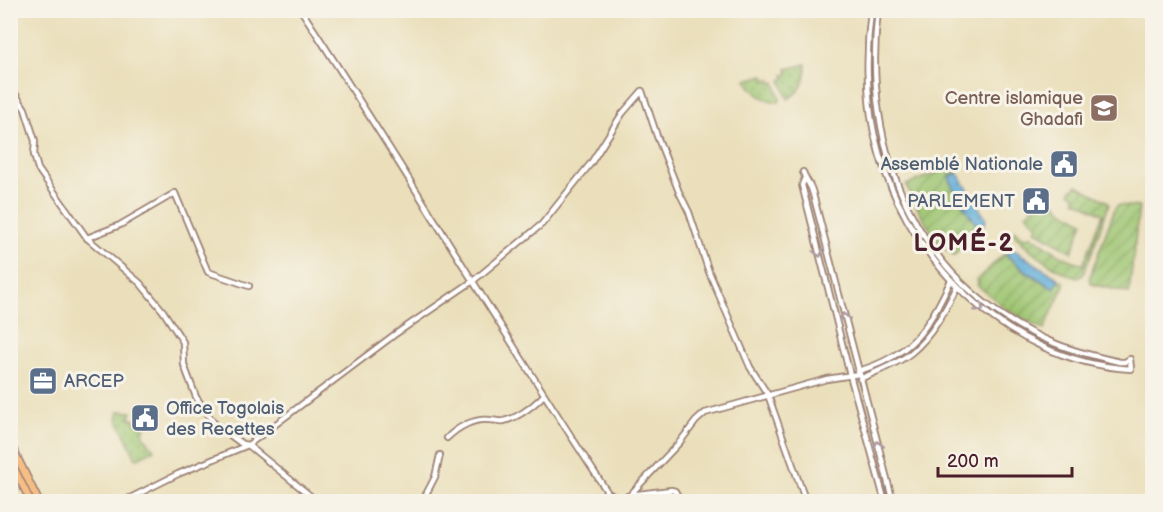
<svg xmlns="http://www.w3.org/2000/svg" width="1163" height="512" viewBox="0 0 1163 512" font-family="'Balsamiq Sans',sans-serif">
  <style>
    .grass { fill: url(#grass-dots); stroke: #74724e; stroke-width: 1.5 }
    .garden { fill: url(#garden-furrows); stroke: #74724e; stroke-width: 1.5 }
    .water { fill: url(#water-ripples); stroke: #546682; stroke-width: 1.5 }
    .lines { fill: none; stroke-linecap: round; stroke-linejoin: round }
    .minor-casing { stroke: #9a7f72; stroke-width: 8 }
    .highway-casing { stroke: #9a7f72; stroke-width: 9 }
    .minor { stroke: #fff; stroke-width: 4.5 }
    .highway { stroke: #f6be86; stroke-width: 6 }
    .oneway { stroke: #ae9aa0 }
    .labels { text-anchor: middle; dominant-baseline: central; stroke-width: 6; stroke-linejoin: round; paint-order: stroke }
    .education-label { font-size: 18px; fill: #785e54; stroke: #f7f3e8; text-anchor: end }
    .service-label { font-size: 18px; fill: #4e5e75; stroke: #f7f3e8; text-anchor: end }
    .district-label { font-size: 24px; font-weight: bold; letter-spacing: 1.5px; fill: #4a1f2b; stroke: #f7f3e8 }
  </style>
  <defs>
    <pattern id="grass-dots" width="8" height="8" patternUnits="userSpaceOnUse" patternTransform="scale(1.5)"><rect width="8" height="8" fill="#9ec571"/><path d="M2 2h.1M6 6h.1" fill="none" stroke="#839f5d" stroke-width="1.8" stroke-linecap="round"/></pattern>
    <pattern id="garden-furrows" width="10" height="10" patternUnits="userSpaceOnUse" patternTransform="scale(1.5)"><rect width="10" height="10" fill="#9ec571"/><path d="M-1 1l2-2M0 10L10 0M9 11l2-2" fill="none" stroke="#839f5d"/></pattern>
    <pattern id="water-ripples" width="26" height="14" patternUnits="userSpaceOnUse" patternTransform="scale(1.5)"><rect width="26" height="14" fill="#5eadd8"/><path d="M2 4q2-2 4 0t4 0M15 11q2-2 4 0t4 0" fill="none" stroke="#508caf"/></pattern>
  </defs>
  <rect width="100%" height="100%" fill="#f7f3e8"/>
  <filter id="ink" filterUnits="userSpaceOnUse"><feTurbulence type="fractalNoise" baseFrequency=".0167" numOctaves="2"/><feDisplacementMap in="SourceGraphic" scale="12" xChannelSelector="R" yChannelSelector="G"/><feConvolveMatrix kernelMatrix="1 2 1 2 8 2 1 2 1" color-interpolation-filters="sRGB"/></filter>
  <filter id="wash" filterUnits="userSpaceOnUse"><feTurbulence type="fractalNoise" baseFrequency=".008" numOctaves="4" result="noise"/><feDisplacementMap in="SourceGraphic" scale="24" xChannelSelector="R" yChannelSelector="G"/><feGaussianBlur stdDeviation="1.35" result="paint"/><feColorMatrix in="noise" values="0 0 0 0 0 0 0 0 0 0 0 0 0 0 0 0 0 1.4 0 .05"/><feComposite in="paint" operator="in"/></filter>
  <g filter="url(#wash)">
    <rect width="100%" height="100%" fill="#eadfba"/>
    <!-- grass -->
    <g class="grass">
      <path d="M806,64C806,80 803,90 788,99L781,80L785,79L784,75L788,74L787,69Z"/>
      <path d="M764,75L765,80L770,79L771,83L775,82L780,100L779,102C763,101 754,93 746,80Z"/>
      <polygon points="119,411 132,412 130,418 145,424 143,435 154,450 136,459 117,418"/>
    </g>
    <!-- garden -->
    <g class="garden">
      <path d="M953,167H956L958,172L949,177C955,196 968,213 980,229L954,255L949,252L947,247L944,249C928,229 916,208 906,185Z"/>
      <path d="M1077,185L1107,201L1109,204L1085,271L1082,276L1077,278C1052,269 1030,251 1013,233L1016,230L1026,239L1030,235L1062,256L1083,265L1103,214L1075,200L1077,197L1070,192Z"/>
      <polygon points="1046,196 1048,198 1050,197 1059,206 1058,207 1083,222 1072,252 1035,230 1038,226 1026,214"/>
      <polygon points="1118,205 1139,207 1129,293 1092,284 1089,279 1115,208"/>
      <polygon points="1004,254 1026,272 1054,289 1059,280 1064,282 1064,285 1044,330 1006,309 977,285 979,283 976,280"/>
    </g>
    <!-- water -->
    <g class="water">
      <path d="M958,173L986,219L985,223L980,229C968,213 956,196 949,177Z"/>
      <polygon points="1013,249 1059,279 1054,289 1026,271 1005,254"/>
    </g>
  </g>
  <g filter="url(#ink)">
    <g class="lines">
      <!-- minor casing -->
      <g class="minor-casing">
        <g id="minor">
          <path d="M301,10C406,170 503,334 608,493L620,500"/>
          <path d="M871,10C866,49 866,95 874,133C900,254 1003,361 1131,369L1130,359L1125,362H1120C1098,357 1075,352 1054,343C917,286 861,152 878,10"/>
          <polyline points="10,80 14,92 25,109 35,141 34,155 38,169 87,238 140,283 163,311 183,342 184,365 196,397 214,423 242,444 248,445 318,502"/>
          <path d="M803,172C806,181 811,184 813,194L893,502"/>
          <polyline points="805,178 802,185 850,375 885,502"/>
          <polyline points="87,238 120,225 175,193 208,272 249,286"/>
          <path d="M858,371C911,356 929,328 951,280"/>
          <path d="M860,379C877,371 896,365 911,353C932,336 945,311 957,287"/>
          <path d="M447,438C458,427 474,418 490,420C495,420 499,422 504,421C520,417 533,406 544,395"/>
          <polyline points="630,495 679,443 696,421 705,413 827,379 859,374"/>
          <polyline points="619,500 630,495 671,490 675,491 681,502"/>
          <polyline points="122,502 178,474 248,445 394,335 473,281 542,224 591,163 622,114 642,91 657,136 679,192 689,212 709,272 750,367 768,395 806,502"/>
          <polyline points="422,502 435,477 440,455"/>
        </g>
      </g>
      <!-- highway casing -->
      <g class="highway-casing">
        <g id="highway">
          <polyline points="10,443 39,502"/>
          <polyline points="10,460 31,502"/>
        </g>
      </g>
      <!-- minor -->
      <use href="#minor" class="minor"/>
      <!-- highway -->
      <use href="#highway" class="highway"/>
    </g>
    <!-- one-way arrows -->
    <defs><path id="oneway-chevron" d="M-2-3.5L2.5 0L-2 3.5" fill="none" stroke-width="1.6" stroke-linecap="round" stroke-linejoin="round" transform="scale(1.5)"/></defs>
    <g class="oneway">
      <use href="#oneway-chevron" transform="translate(819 253) rotate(76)"/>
      <use href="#oneway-chevron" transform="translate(980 308) rotate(39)"/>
      <use href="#oneway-chevron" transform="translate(844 317) rotate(-104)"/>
      <use href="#oneway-chevron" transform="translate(878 445) rotate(-105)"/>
    </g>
  </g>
  <!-- icons -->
  <defs>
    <g id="university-square" transform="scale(1.5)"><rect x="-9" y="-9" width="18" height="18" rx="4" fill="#8d6e63" stroke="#f7f3e8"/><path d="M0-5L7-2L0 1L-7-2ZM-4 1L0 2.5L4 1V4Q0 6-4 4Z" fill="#fff"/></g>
    <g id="civic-square" transform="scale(1.5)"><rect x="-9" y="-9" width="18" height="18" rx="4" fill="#5c6f8a" stroke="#f7f3e8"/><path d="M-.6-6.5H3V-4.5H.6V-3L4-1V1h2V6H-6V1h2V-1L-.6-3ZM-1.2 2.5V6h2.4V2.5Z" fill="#fff"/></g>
    <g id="office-square" transform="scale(1.5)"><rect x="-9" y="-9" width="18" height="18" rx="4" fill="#5c6f8a" stroke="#f7f3e8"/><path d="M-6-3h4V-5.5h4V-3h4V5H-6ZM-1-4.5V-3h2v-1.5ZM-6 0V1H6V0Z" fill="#fff"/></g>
  </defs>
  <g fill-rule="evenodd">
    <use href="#university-square" x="1104" y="108"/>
    <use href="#civic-square" x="1064" y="164"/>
    <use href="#civic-square" x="1036" y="201"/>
    <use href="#office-square" x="43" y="381"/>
    <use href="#civic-square" x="145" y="418"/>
  </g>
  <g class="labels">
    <!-- education labels -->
    <g class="education-label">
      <text x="1083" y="98">Centre islamique<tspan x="1083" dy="21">Ghadafi</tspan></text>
    </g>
    <!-- service labels -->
    <g class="service-label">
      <text x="1043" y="164">Assemblé Nationale</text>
      <text x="1015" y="201">PARLEMENT</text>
      <text x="64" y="381" text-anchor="start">ARCEP</text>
      <text x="166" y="408" text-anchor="start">Office Togolais<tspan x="166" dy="21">des Recettes</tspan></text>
    </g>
    <!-- district labels -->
    <g class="district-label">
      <text x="964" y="243">LOMÉ-2</text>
    </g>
  </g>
  <!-- margin -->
  <rect width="1163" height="512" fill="none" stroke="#f7f3e8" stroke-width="36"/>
  <!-- scale -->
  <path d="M938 467v9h134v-9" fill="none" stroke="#4a1f2b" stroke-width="3"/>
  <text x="947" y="467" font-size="18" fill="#4a1f2b" stroke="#f7f3e8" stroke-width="4.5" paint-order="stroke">200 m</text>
</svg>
